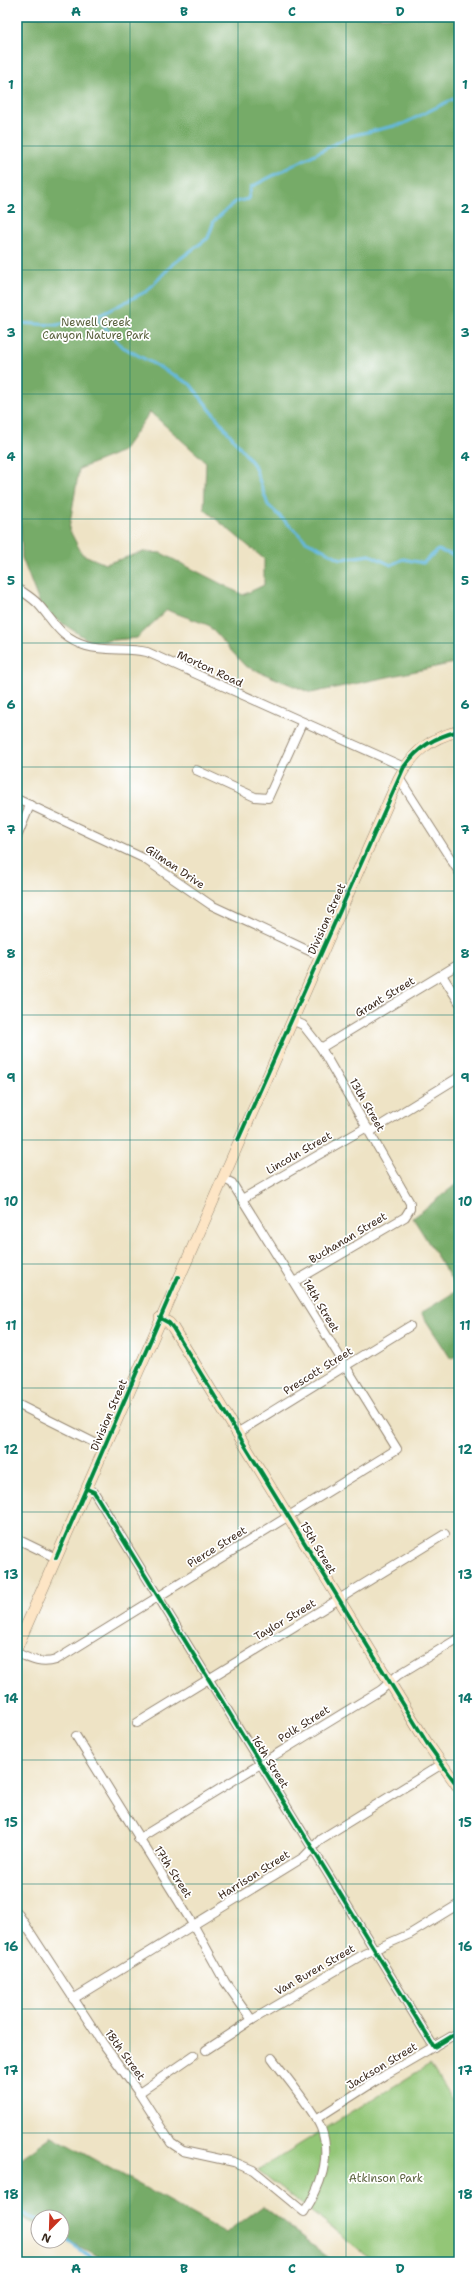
<svg xmlns="http://www.w3.org/2000/svg" width="476" height="2279" viewBox="0 0 476 2279" font-family="'Shantell Sans',sans-serif">
  <style>
    .green { fill: #93c677; stroke: #67784a }
    .forest { fill: #76ab68; stroke: #586a43; fill-rule: evenodd }
    .lines { fill: none; stroke-linecap: round; stroke-linejoin: round }
    .stream { stroke: #64b9e0; stroke-width: 3 }
    .street-casing { stroke: #948672; stroke-width: 10 }
    .secondary-casing { stroke: #948672; stroke-width: 12 }
    .street { stroke: #fff; stroke-width: 8 }
    .secondary { stroke: #fde5c5; stroke-width: 11 }
    .cycleway-casing { stroke: #fff; stroke-width: 6 }
    .cycleway { stroke: #00873e; stroke-width: 4 }
    .grid { fill: none; stroke: #0f766e; stroke-width: 1; stroke-opacity: 0.55 }
    .labels { text-anchor: middle; dominant-baseline: central; stroke-width: 3.5; stroke-linejoin: round; paint-order: stroke }
    .park-label { font-size: 11px; fill: #5a613d; stroke: #fff }
    .street-label { font-size: 11px; fill: #3b2a1e; stroke: #fff }
    .neatline { fill: none; stroke: #0f766e; stroke-width: 1.5 }
    .grid-label { font-size: 13px; text-anchor: middle; font-weight: bold; fill: #0f766e }
  </style>
  <rect width="100%" height="100%" fill="#fff"/>
  <filter id="ink" filterUnits="userSpaceOnUse"><feTurbulence type="fractalNoise" baseFrequency=".025" numOctaves="2"/><feDisplacementMap in="SourceGraphic" scale="8" xChannelSelector="R" yChannelSelector="G"/><feConvolveMatrix kernelMatrix="1 2 1 2 8 2 1 2 1" color-interpolation-filters="sRGB"/></filter>
  <filter id="wash" filterUnits="userSpaceOnUse"><feTurbulence type="fractalNoise" baseFrequency=".012" numOctaves="4" result="noise"/><feDisplacementMap in="SourceGraphic" scale="16" xChannelSelector="R" yChannelSelector="G"/><feGaussianBlur stdDeviation="0.9" result="paint"/><feColorMatrix in="noise" values="0 0 0 0 0 0 0 0 0 0 0 0 0 0 0 0 0 1.4 0 .05"/><feComposite in="paint" operator="in"/></filter>
  <g filter="url(#wash)">
    <rect width="100%" height="100%" fill="#eee3c5"/>
    <!-- green -->
    <polygon class="green" points="430,2064 459,2111 459,2262 375,2262 258,2170"/>
    <!-- forest -->
    <g class="forest">
      <path d="M17,17H459V662L311,693L245,666L208,625L167,610L137,638L91,642L42,610L22,558L20,507L17,505ZM150,412L206,462L204,509L264,559V585L243,595L161,553L143,552L105,564L82,554L69,529L79,469L123,451Z"/>
      <polygon points="459,1182 459,1354 451,1359 421,1313 458,1290 413,1218"/>
      <polygon points="52,2136 226,2233 263,2206 334,2262 110,2262 62,2238 62,2217 38,2217 38,2226 17,2215 17,2161"/>
    </g>
    <g class="lines">
      <!-- stream -->
      <g class="stream">
        <polyline points="96,317 121,346 190,384 254,465 268,505 306,541 341,559 370,555 391,565 403,559 423,563 438,550 459,557"/>
        <polyline points="17,323 57,325 96,317 147,291 173,264 208,238 214,221 235,202 248,199 251,187 350,136 403,124 459,96"/>
        <polyline points="17,2211 38,2220"/>
        <polyline points="62,2237 89,2256 102,2262"/>
      </g>
    </g>
  </g>
  <g filter="url(#ink)">
    <g class="lines">
      <!-- street casing -->
      <g class="street-casing">
        <g id="street">
          <path d="M17,588C24,593 33,598 39,605C55,623 60,638 86,646C106,652 127,647 147,652L404,767"/>
          <polyline points="196,770 255,797 268,798 302,723"/>
          <polyline points="399,778 459,872"/>
          <polyline points="17,799 143,858 211,905 320,956"/>
          <polyline points="17,837 30,805"/>
          <polyline points="442,975 459,1002"/>
          <polyline points="292,1020 303,1025 321,1048 410,1203 410,1209 405,1217 294,1282"/>
          <polyline points="321,1048 459,964"/>
          <polyline points="370,1132 459,1077"/>
          <polyline points="242,1199 367,1127"/>
          <polyline points="17,1404 105,1448"/>
          <polyline points="237,1433 410,1326"/>
          <polyline points="87,1489 94,1492 434,2047"/>
          <polyline points="17,1539 56,1558"/>
          <path d="M17,1653C30,1659 41,1665 56,1660L397,1449L232,1183L222,1178"/>
          <polyline points="137,1723 445,1534"/>
          <polyline points="76,1736 194,1926 225,1982 252,2020"/>
          <polyline points="138,1839 381,1690 398,1675 459,1638"/>
          <path d="M17,1912L102,2042L139,2093L171,2143L183,2151L234,2162L253,2170L304,2212C320,2188 332,2157 321,2128C314,2110 285,2076 272,2058"/>
          <polyline points="73,1999 304,1857 321,1839 442,1764"/>
          <polyline points="206,2050 252,2020 364,1954 410,1934 459,1904"/>
          <polyline points="139,2093 194,2055"/>
          <polyline points="316,2119 385,2075 459,2032"/>
        </g>
      </g>
      <!-- secondary casing -->
      <g class="secondary-casing">
        <g id="secondary">
          <polyline points="160,1318 169,1323 173,1328 427,1743 459,1788"/>
          <path d="M17,1647L399,778C413,752 430,738 459,731"/>
        </g>
      </g>
      <!-- street -->
      <use href="#street" class="street"/>
      <!-- secondary -->
      <use href="#secondary" class="secondary"/>
      <!-- cycleway casing -->
      <g class="cycleway-casing">
        <g id="cycleway">
          <path d="M238,1140L404,767C418,747 435,737 459,731"/>
          <polyline points="160,1318 169,1323 173,1328 427,1743 459,1788"/>
          <polyline points="87,1489 94,1492 434,2047 459,2032"/>
          <polyline points="56,1558 178,1277"/>
        </g>
      </g>
      <!-- cycleway -->
      <use href="#cycleway" class="cycleway"/>
    </g>
  </g>
  <!-- grid -->
  <path class="grid" d="M130,17V2262M238,17V2262M346,17V2262M17,146H459M17,270H459M17,394H459M17,519H459M17,643H459M17,767H459M17,891H459M17,1015H459M17,1140H459M17,1264H459M17,1388H459M17,1512H459M17,1636H459M17,1760H459M17,1884H459M17,2009H459M17,2133H459"/>
  <g class="labels">
    <!-- park labels -->
    <g class="park-label">
      <text x="96" y="322">Newell Creek<tspan x="96" dy="13">Canyon Nature Park</tspan></text>
      <text x="386" y="2178">Atkinson Park</text>
    </g>
    <!-- street labels -->
    <g class="street-label">
      <text transform="translate(210 669) rotate(25)">Morton Road</text>
      <text transform="translate(175 867) rotate(34)">Gilman Drive</text>
      <text transform="translate(327 919) rotate(-66)">Division Street</text>
      <text transform="translate(385 997) rotate(-31)">Grant Street</text>
      <text transform="translate(367 1105) rotate(60)">13th Street</text>
      <text transform="translate(299 1153) rotate(-30)">Lincoln Street</text>
      <text transform="translate(348 1238) rotate(-31)">Buchanan Street</text>
      <text transform="translate(321 1306) rotate(59)">14th Street</text>
      <text transform="translate(318 1371) rotate(-32)">Prescott Street</text>
      <text transform="translate(109 1415) rotate(-67)">Division Street</text>
      <text transform="translate(217 1547) rotate(-32)">Pierce Street</text>
      <text transform="translate(318 1548) rotate(59)">15th Street</text>
      <text transform="translate(285 1620) rotate(-31)">Taylor Street</text>
      <text transform="translate(304 1724) rotate(-32)">Polk Street</text>
      <text transform="translate(270 1762) rotate(58)">16th Street</text>
      <text transform="translate(173 1872) rotate(57)">17th Street</text>
      <text transform="translate(254 1875) rotate(-32)">Harrison Street</text>
      <text transform="translate(315 1970) rotate(-30)">Van Buren Street</text>
      <text transform="translate(125 2055) rotate(54)">18th Street</text>
      <text transform="translate(382 2066) rotate(-31)">Jackson Street</text>
    </g>
  </g>
  <!-- margin -->
  <rect width="476" height="2279" fill="none" stroke="#fff" stroke-width="44"/>
  <!-- north arrow -->
  <g transform="translate(50 2229) rotate(203)"><circle r="19" fill="#ffffff" stroke="#b1aaa5"/>
  <path d="M0-3L7 15L0 10L-7 15Z" fill="#c8321e"/>
  <text y="-6" font-size="11" font-weight="bold" text-anchor="middle" fill="#3b2a1e">N</text>
  </g>
  <rect x="22" y="22" width="432" height="2235" class="neatline"/>
  <g class="grid-label">
    <text x="76" y="16">A</text>
    <text x="184" y="16">B</text>
    <text x="292" y="16">C</text>
    <text x="400" y="16">D</text>
    <text x="11" y="89">1</text>
    <text x="465" y="89">1</text>
    <text x="11" y="213">2</text>
    <text x="465" y="213">2</text>
    <text x="11" y="337">3</text>
    <text x="465" y="337">3</text>
    <text x="11" y="461">4</text>
    <text x="465" y="461">4</text>
    <text x="11" y="585">5</text>
    <text x="465" y="585">5</text>
    <text x="11" y="709">6</text>
    <text x="465" y="709">6</text>
    <text x="11" y="834">7</text>
    <text x="465" y="834">7</text>
    <text x="11" y="958">8</text>
    <text x="465" y="958">8</text>
    <text x="11" y="1082">9</text>
    <text x="465" y="1082">9</text>
    <text x="11" y="1206">10</text>
    <text x="465" y="1206">10</text>
    <text x="11" y="1330">11</text>
    <text x="465" y="1330">11</text>
    <text x="11" y="1454">12</text>
    <text x="465" y="1454">12</text>
    <text x="11" y="1579">13</text>
    <text x="465" y="1579">13</text>
    <text x="11" y="1703">14</text>
    <text x="465" y="1703">14</text>
    <text x="11" y="1827">15</text>
    <text x="465" y="1827">15</text>
    <text x="11" y="1951">16</text>
    <text x="465" y="1951">16</text>
    <text x="11" y="2075">17</text>
    <text x="465" y="2075">17</text>
    <text x="11" y="2199">18</text>
    <text x="465" y="2199">18</text>
    <text x="76" y="2273">A</text>
    <text x="184" y="2273">B</text>
    <text x="292" y="2273">C</text>
    <text x="400" y="2273">D</text>
  </g>
</svg>
